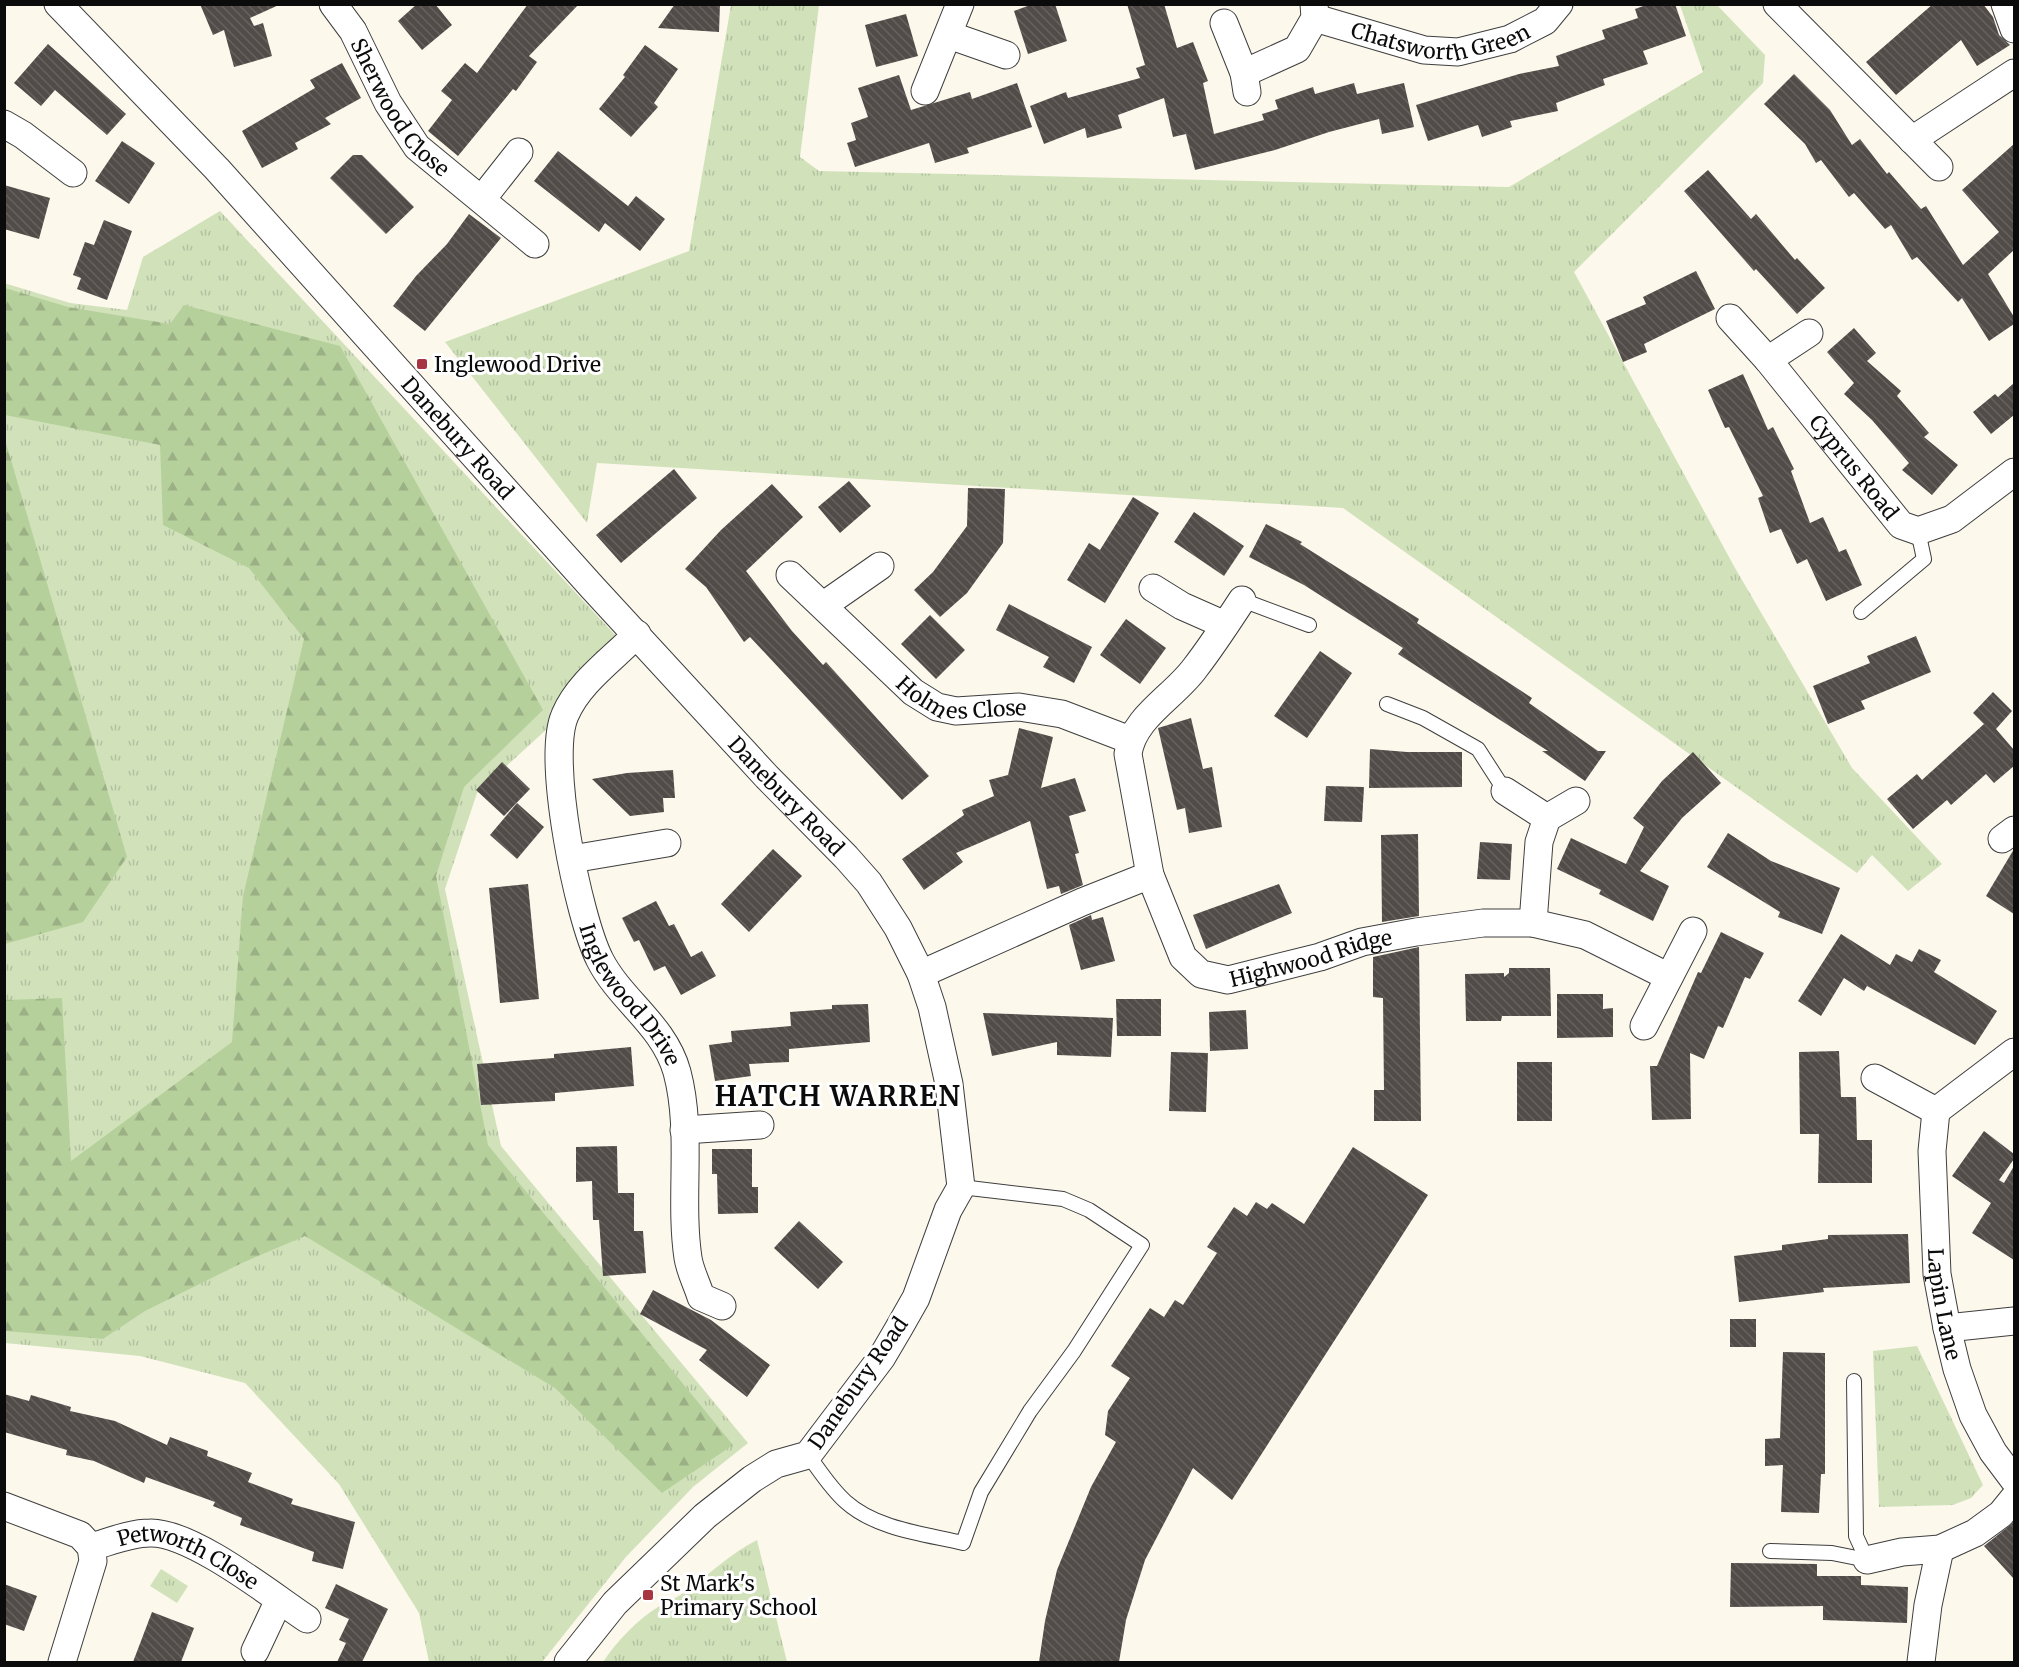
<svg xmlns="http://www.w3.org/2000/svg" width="2019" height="1667" viewBox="0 0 2019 1667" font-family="Merriweather,serif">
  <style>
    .grass { fill: url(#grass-tufts) }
    .forest { fill: url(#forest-firs) }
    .building { fill: url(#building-back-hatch) }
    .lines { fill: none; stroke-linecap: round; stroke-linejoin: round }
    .service-casing { stroke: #3e3e3e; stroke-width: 16 }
    .minor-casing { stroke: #3e3e3e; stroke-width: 29 }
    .service { stroke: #fff; stroke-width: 14 }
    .minor { stroke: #fff; stroke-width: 27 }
    .poi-dot { fill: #a83642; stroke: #fff; stroke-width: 2 }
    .labels { text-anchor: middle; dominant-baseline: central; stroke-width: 6; stroke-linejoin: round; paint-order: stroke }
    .street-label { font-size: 21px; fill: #0b0b0b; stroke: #fff }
    .poi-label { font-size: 21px; fill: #0b0b0b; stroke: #fff; text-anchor: start }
    .district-label { font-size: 27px; font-weight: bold; letter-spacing: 1.5px; fill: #0b0b0b; stroke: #fff }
  </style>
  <defs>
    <pattern id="grass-tufts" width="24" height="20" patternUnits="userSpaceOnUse" patternTransform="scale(1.5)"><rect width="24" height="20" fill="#d1e2ba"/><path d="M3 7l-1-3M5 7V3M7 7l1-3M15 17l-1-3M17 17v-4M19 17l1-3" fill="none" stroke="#b2c19f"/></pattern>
    <pattern id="forest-firs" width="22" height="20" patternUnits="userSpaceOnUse" patternTransform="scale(1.5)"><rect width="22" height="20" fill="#b6d09c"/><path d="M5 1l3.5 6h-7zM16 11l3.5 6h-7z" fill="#9bb185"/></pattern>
    <pattern id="building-back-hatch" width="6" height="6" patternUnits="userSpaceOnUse" patternTransform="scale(1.5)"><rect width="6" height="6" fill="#524c49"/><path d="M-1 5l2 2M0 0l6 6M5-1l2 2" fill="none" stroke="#66615f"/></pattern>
  </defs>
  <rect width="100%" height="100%" fill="#fcf8ec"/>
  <!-- grass -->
  <g class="grass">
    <polygon points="731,5 819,5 800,157 819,171 1509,187 1703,72 1680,5 1717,5 1765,55 1763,83 1574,272 1735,568 1852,768 1942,864 1908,891 1872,855 1857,873 1343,508 597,463 587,523 445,342 689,251"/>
    <polygon points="220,211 617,637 550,711 548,728 477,793 445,889 501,1146 748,1443 693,1487 625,1558 542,1662 429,1662 419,1613 339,1484 245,1383 140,1356 5,1343 4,283 70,303 127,310 143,257"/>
    <polygon points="1917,1346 1983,1485 1971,1498 1953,1505 1879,1507 1873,1351"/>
    <path d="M757,1540L787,1662H603C616,1642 637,1620 658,1607C667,1602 677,1598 686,1591C710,1574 731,1553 757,1540Z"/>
    <polygon points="161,1569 188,1586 177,1603 150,1586"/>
  </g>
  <!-- forest -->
  <g class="forest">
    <polygon points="5,288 68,307 170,324 184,305 340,346 543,710 464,787 436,876 488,1145 733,1445 662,1493 555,1388 305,1236 242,1263 145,1311 103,1339 5,1331 5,1000 62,998 71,1161 232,1042 243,896 304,639 249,568 163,525 160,445 5,415"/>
    <polygon points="4,436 127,857 83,922 5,944"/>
  </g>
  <!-- building -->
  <g class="building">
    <polygon points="200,4 281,4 250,18 254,26 263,23 272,56 234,67 224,30 213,35"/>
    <polygon points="417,4 435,4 452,25 422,50 398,21"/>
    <polygon points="528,4 579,4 529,56 537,62 516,91 513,89 458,156 428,131 452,100 441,91 465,63 477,73"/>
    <polygon points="675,4 720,4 719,32 658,28"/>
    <polygon points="1033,4 1055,4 1067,41 1028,54 1014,11"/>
    <polygon points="1127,4 1164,4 1177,48 1193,42 1208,81 1203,83 1214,134 1264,120 1262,114 1278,109 1275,100 1313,87 1315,94 1354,83 1357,94 1404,83 1414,127 1382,134 1379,119 1329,132 1275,150 1195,170 1186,134 1173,137 1164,98 1118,115 1122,128 1087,138 1085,128 1044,144 1030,106 1066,92 1068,98 1140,78 1136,68 1145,65"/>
    <polygon points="1649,4 1675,4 1686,36 1643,51 1648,64 1603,79 1605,85 1556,103 1558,111 1510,121 1512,127 1482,137 1478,125 1428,141 1416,105 1519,74 1559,66 1556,56 1605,39 1602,30 1638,18 1635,9"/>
    <polygon points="1933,4 1983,4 1993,17 1999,35 2010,45 1977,66 1961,40 1896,95 1866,62"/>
    <polygon points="906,14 918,56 876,67 865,25"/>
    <polygon points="48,44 126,114 107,135 55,90 41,106 14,83"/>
    <polygon points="645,45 678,69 654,103 658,107 631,137 599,109 625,77 623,75"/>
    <polygon points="342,63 361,98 325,118 331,124 295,143 298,149 262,168 242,131 315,88 310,80"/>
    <polygon points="1794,74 1830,110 1852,145 1860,139 1887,174 1889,172 1921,209 1926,206 1963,265 1999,232 1962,190 2014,144 2014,250 1988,274 2014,317 2014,324 1989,341 1962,298 1958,302 1917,257 1912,260 1891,225 1885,229 1854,193 1849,197 1821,160 1816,163 1805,144 1764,104"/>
    <polygon points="899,75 911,110 970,92 972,99 1017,83 1032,127 967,148 969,153 935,163 929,143 855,167 847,143 856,140 851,123 868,117 858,88"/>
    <polygon points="122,141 155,163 129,204 95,181"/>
    <polygon points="558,151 628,206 636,196 665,219 640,251 605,223 599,232 534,181"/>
    <polygon points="353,155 362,155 414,207 386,234 330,178"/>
    <polygon points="1708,170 1751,219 1756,214 1795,260 1797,258 1825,288 1797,314 1756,269 1754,271 1684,191"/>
    <polygon points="4,185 50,198 39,239 4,229"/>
    <polygon points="469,214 501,238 425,331 393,306 416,276 447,244"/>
    <polygon points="104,220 132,231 107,300 77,289 81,278 73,275 85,242 94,245"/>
    <polygon points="1696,271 1715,309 1644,344 1647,352 1623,362 1606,321 1646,304 1643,297"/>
    <polygon points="1854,328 1876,353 1867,361 1901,391 1897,396 1929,433 1924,437 1958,465 1932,495 1902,470 1909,463 1872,420 1844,394 1854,383 1827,352"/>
    <polygon points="1743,374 1768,430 1773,427 1794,469 1791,471 1810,523 1823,517 1839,552 1846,549 1862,585 1826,601 1807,559 1797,564 1781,529 1770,533 1758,498 1763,496 1729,427 1725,428 1708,390"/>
    <polygon points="2014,383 2014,415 1991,434 1973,412 1995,394 1998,397"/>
    <polygon points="674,469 697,498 621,563 596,535"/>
    <polygon points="849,481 871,506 840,533 818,507"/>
    <polygon points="772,484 803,517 746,571 792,631 823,665 826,662 929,776 902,800 750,637 744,642 706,587 685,569 721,530"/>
    <polygon points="968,488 1005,489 1003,543 967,593 940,617 914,590 933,572 967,526"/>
    <polygon points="1133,497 1159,513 1105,603 1067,580 1089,543 1100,550"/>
    <polygon points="1194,512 1244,546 1224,576 1174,542"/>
    <polygon points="1266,524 1302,542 1300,544 1419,619 1417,623 1532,698 1529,703 1598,751 1606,751 1585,781 1542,751 1548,751 1398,654 1403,648 1304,585 1249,557"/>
    <polygon points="1009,604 1092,647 1074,683 1043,667 1049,657 996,630"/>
    <polygon points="930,615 965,650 936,679 901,644"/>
    <polygon points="1126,619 1166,648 1140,684 1100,655"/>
    <polygon points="1916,636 1931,672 1861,701 1865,709 1828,724 1813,686 1870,663 1867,656"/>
    <polygon points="1320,651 1352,673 1307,738 1274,716"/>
    <polygon points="1993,692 2012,711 1996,729 2014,750 2014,766 1994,783 1986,774 1951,805 1947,800 1913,829 1887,799 1917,774 1922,780 1984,724 1973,713"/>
    <polygon points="1191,718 1203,769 1212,767 1222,827 1189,833 1185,808 1177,810 1158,728"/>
    <polygon points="1019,728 1053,737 1041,788 1075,778 1086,811 1069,816 1079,853 1075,854 1083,885 1061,894 1059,886 1047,889 1030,821 956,853 963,862 924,890 902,859 964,815 962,810 994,796 989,780 1008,775"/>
    <polygon points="1370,749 1407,752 1462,752 1462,787 1369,788"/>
    <polygon points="1693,752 1721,783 1682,818 1640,871 1669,886 1653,921 1599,894 1601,890 1557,869 1571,838 1626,864 1644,827 1633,818 1662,781"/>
    <polygon points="502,762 530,789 504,816 476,790"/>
    <polygon points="673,770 675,798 663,798 664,812 630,816 592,779 627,773"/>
    <polygon points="1326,786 1364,787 1362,822 1324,821"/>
    <polygon points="517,803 544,827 517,859 490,835"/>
    <polygon points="1728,833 1771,861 1840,888 1822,934 1778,917 1780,912 1707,867"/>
    <polygon points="1418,834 1419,916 1382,922 1381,835"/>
    <polygon points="1480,842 1512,844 1510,880 1477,879"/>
    <polygon points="773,849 802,876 749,932 721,904"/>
    <polygon points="2014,849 2014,914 1986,896"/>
    <polygon points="528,884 539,999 500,1003 489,888"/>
    <polygon points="1279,884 1292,913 1206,949 1193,915"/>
    <polygon points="656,901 669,926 674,924 691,957 702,951 716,976 681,995 665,966 654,971 639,940 634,942 622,918"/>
    <polygon points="1091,915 1092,920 1103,917 1115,961 1081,970 1069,925"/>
    <polygon points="1721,932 1764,953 1750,979 1745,977 1723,1028 1718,1026 1704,1059 1690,1053 1691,1119 1652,1120 1650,1066 1657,1066 1698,972 1701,973"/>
    <polygon points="1841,934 1890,965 1896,954 1912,962 1919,949 1941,960 1934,972 1997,1011 1975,1045 1867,986 1864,991 1844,978 1821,1016 1798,1001"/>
    <polygon points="1419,947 1421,1121 1374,1121 1374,1090 1384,1090 1383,998 1373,997 1373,957"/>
    <polygon points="1509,968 1550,968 1551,1016 1502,1016 1501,1021 1466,1021 1465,974 1504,973 1504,977 1509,973"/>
    <polygon points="1557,994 1603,994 1603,1009 1613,1008 1613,1037 1557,1038"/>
    <polygon points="1116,999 1161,999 1161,1036 1117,1036"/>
    <polygon points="868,1004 870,1042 789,1049 789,1062 749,1064 751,1076 715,1081 709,1045 732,1042 731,1031 791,1026 790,1012 832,1009 832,1005"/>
    <polygon points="1246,1010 1248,1049 1210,1051 1209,1012"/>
    <polygon points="983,1013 1113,1018 1111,1057 1057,1055 1057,1042 992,1056"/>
    <polygon points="631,1047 634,1086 555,1093 555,1101 481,1105 477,1064 554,1058 554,1054"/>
    <polygon points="1839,1051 1841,1097 1856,1097 1857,1140 1872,1140 1872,1183 1818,1183 1819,1134 1800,1134 1799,1052"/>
    <polygon points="1171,1052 1208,1053 1206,1112 1169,1111"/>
    <rect x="1517" y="1062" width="35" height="59"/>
    <polygon points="1984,1131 2014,1154 2014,1159 1999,1180 2004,1183 2014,1166 2014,1260 1972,1233 1991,1203 1952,1176"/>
    <polygon points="617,1146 618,1193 634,1193 634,1231 643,1231 646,1273 603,1276 599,1220 593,1220 592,1181 576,1182 576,1147"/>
    <polygon points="1353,1147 1428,1195 1232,1500 1193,1468 1145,1560 1126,1620 1119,1662 1039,1662 1045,1621 1057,1570 1091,1487 1116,1442 1105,1435 1108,1411 1130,1378 1111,1366 1150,1308 1164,1317 1175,1300 1183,1305 1217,1253 1207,1247 1234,1207 1247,1216 1256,1202 1267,1209 1272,1203 1304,1224"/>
    <polygon points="712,1149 752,1149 752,1187 758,1187 758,1213 718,1214 717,1174 712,1174"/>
    <polygon points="799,1221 843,1262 818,1289 774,1248"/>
    <polygon points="1908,1234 1910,1283 1823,1288 1824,1292 1739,1302 1734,1256 1782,1250 1782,1245 1828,1239 1828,1235"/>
    <polygon points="653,1290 711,1320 770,1365 747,1397 699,1360 707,1350 640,1314"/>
    <rect x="1730" y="1319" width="26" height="28"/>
    <polygon points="1783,1352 1825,1353 1825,1474 1821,1474 1819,1513 1781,1512 1783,1465 1765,1466 1765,1439 1780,1438"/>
    <polygon points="4,1394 29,1401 31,1395 71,1407 70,1411 115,1421 167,1445 170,1437 208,1451 207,1456 252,1473 248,1482 293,1499 291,1504 355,1522 343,1569 312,1561 314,1552 240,1525 242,1518 213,1506 215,1502 146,1477 144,1483 94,1461 66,1455 67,1450 4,1432"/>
    <polygon points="2014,1522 2014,1579 1984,1546"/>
    <polygon points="1731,1563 1817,1564 1817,1576 1861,1576 1861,1585 1908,1587 1907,1623 1823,1620 1823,1606 1730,1607"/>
    <polygon points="4,1584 37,1596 24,1631 4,1624"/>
    <polygon points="336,1584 388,1609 362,1662 337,1662 346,1643 339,1640 349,1619 325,1608"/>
    <polygon points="152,1612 194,1628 181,1662 133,1662"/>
  </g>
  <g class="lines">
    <!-- service casing -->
    <g class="service-casing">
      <g id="service">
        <polyline points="1242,600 1309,625"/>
        <polyline points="1861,612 1924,559 1918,531"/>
        <polyline points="1387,704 1423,718 1478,749 1505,791"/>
        <polyline points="1854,1381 1856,1536 1867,1560"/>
        <path d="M808,1455C820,1471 831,1489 846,1502C876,1529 925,1534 963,1543L981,1492L1030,1411L1074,1351L1142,1245L1089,1210L1063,1199L961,1187"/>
        <polyline points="1770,1551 1832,1553 1867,1560"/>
      </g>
    </g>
    <!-- minor casing -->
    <g class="minor-casing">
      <g id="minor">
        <path id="s1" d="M58,4L217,169L592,587L767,777L846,857L869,883L898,928L921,974L932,1007L949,1084L961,1187L948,1210L916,1298L899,1328L882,1357L808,1455L776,1464L752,1479L705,1516L615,1603L568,1662"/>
        <path id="s2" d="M333,4L353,31L388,103L417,147L535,244"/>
        <polyline points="1777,4 1939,167"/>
        <polyline points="2005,4 2014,29"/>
        <path id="s3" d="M1315,18L1424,50L1458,52L1510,39L1545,21L1559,4"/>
        <polyline points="1224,23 1244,73 1247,92"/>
        <polyline points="949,35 1006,55"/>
        <polyline points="1244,73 1297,49 1315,18 1314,4"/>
        <polyline points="925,91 960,4"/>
        <polyline points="4,124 23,135 73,173"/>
        <polyline points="1912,140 2014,73"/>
        <polyline points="482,199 519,152"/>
        <path id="s4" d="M1730,318L1768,360L1901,525L1918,531L1952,519L2014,472"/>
        <polyline points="1768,360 1809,333"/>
        <path id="s5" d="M790,575L913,692L937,707L956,711L1019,707L1062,714L1130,740"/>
        <polyline points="1153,588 1182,606 1225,625"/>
        <path id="s6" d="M1242,600C1227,623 1212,646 1195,668C1174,697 1133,717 1128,754L1150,875L1183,957L1201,974L1228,980L1320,957L1362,942L1416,932L1483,923H1533L1585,935L1669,977"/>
        <polyline points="824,605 880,566"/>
        <path id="s7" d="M637,634C613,659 579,682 565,715C546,758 578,917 600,960C621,1001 664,1025 677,1072C693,1132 679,1197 688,1258C690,1271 697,1284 701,1297L722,1306"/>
        <polyline points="1505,791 1547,818"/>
        <polyline points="2002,839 2014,830"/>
        <polyline points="572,859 667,843"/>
        <polyline points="1533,923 1539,842 1547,818 1576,801"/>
        <polyline points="921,974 1082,902 1150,875"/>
        <polyline points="1644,1026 1693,931"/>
        <polyline points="1875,1078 1936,1111 2014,1052"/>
        <path id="s8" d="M1936,1111L1932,1151L1937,1274L1947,1328L1957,1369L1973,1415L1993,1452L2014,1480"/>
        <polyline points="684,1130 760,1125"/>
        <polyline points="1947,1328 2014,1321"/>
        <polyline points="4,1506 80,1535 91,1547 93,1561 62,1662"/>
        <path id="s9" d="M91,1547C109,1542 130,1533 150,1533C192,1532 271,1595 307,1619"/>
        <polyline points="1867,1560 1902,1552 1940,1549 1975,1533 2001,1514 2014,1498"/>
        <polyline points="255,1651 279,1600"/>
        <polyline points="1921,1662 1928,1605 1940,1549"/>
      </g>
    </g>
    <!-- service -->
    <use href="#service" class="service"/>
    <!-- minor -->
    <use href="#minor" class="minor"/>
  </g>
  <!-- markers -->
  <g class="poi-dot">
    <rect x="416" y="358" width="12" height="12" rx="3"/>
    <rect x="642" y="1589" width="12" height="12" rx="3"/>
  </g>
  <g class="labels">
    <!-- street labels -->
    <g class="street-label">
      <text stroke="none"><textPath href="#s3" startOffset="130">Chatsworth Green</textPath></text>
      <text stroke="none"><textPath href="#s2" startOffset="124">Sherwood Close</textPath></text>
      <text stroke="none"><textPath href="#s1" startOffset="590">Danebury Road</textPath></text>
      <text stroke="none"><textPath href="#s4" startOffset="194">Cyprus Road</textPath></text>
      <text stroke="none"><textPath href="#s5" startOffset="220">Holmes Close</textPath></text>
      <text stroke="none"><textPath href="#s1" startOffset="1076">Danebury Road</textPath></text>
      <text stroke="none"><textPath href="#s6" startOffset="543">Highwood Ridge</textPath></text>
      <text stroke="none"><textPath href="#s7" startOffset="405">Inglewood Drive</textPath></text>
      <text stroke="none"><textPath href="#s8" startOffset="194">Lapin Lane</textPath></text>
      <text transform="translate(858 1383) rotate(-55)">Danebury Road</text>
      <text stroke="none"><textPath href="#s9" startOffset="104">Petworth Close</textPath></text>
    </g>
    <!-- poi labels -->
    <g class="poi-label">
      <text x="434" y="364">Inglewood Drive</text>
      <text x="660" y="1583">St Mark's<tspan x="660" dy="24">Primary School</tspan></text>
    </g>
    <!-- district labels -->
    <g class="district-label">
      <text x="838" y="1096">HATCH WARREN</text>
    </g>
  </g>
  <!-- border -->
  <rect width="2019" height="1667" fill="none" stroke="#0b0b0b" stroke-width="12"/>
</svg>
